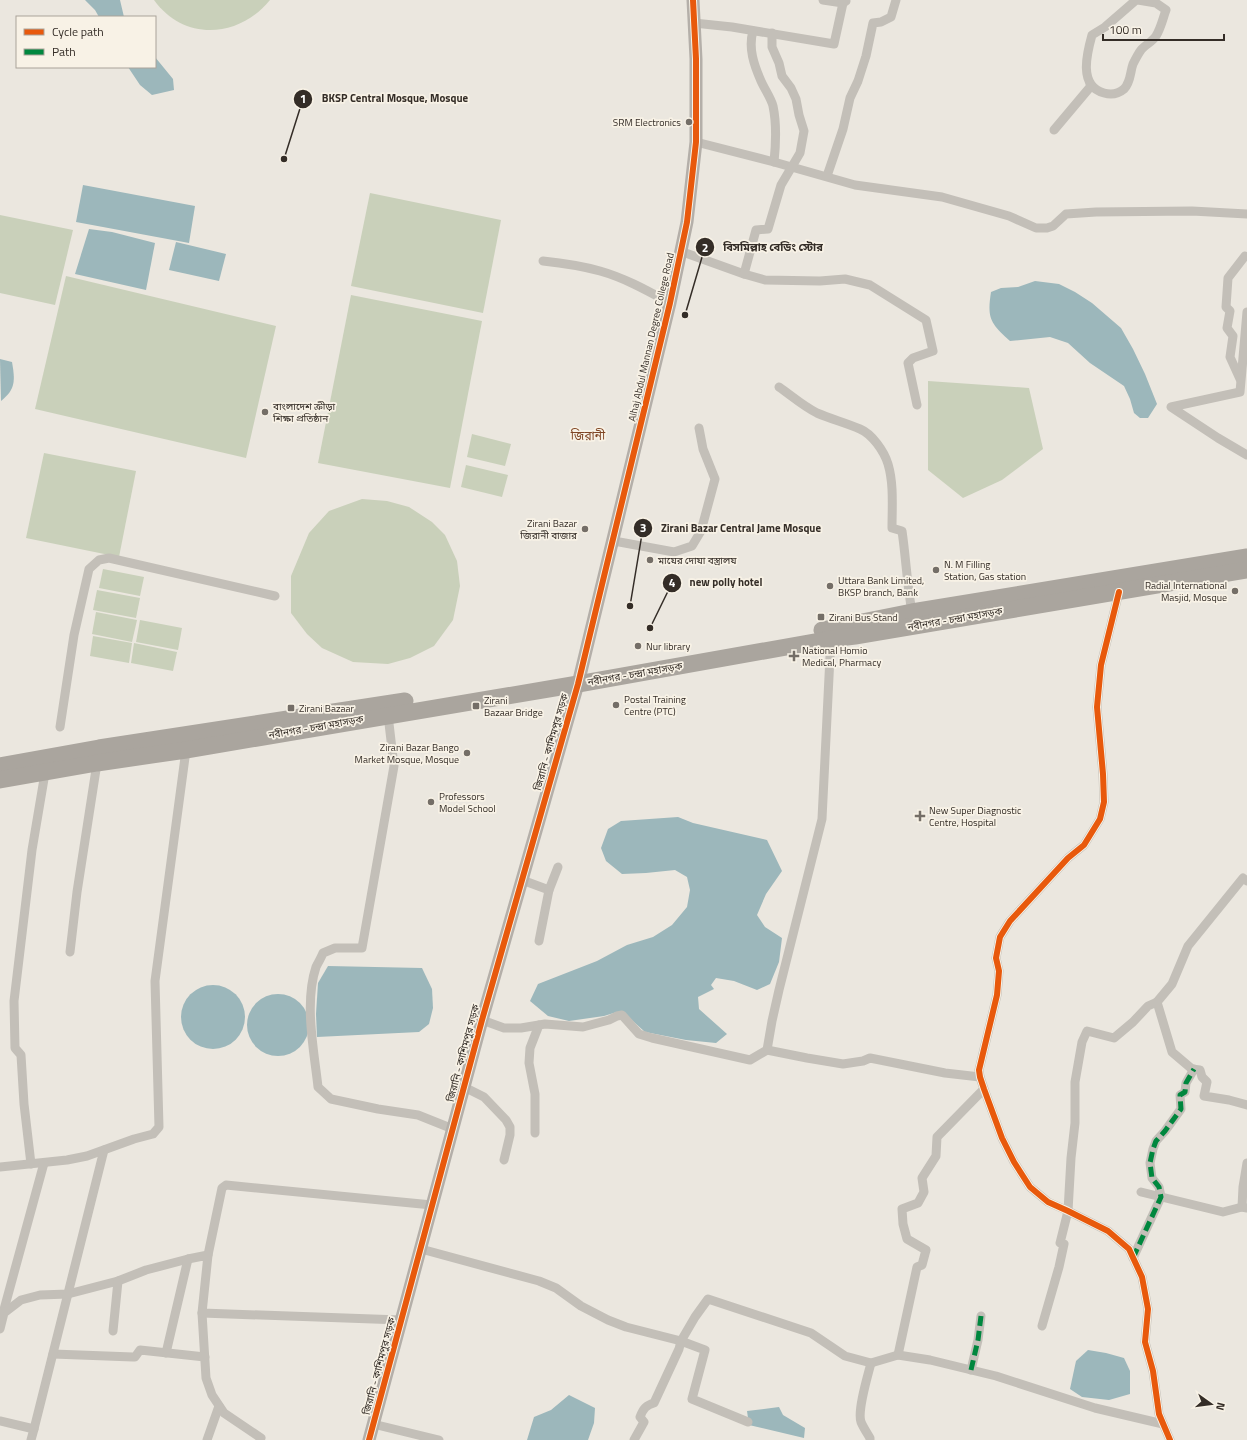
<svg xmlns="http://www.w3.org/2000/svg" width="1247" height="1440" viewBox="0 0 1247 1440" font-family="'Titillium Web','Noto Sans Bengali',sans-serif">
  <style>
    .green { fill: #c9d0ba }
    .water { fill: #9cb7bb }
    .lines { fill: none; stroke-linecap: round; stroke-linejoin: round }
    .street { stroke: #c3bfb8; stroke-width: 9 }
    .secondary { stroke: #b4afa9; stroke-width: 13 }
    .highway { stroke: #aaa59e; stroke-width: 17 }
    .quiet { stroke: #00873e; stroke-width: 5; stroke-dasharray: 10 5; stroke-linecap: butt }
    .cycleway-casing { stroke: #f8f2e6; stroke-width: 8 }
    .cycleway { stroke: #e8590c; stroke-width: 6 }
    .poi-dot { fill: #746e67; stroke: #f8f2e6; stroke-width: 1.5 }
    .labels { text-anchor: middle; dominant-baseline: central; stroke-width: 3.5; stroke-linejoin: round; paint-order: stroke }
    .poi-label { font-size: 10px; fill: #342d27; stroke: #f8f2e6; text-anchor: start }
    .street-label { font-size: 10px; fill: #342d27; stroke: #f8f2e6 }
    .quarter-label { font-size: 12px; fill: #7f4524; stroke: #f8f2e6 }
    .leader { fill: none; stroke: #342d27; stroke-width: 1.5 }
    .callout-dot { fill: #342d27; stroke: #f8f2e6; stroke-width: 1.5 }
    .mark-label { font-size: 12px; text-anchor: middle; font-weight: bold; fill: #fff }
    .callout-label { font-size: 11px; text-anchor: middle; font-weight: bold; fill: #342d27; stroke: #f8f2e6; stroke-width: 3.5; stroke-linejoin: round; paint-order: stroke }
  </style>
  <rect width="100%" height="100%" fill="#ebe7df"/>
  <!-- green -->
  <g class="green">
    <path d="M154,0H270C239,38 184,42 154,0Z"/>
    <polygon points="370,193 501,220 483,313 351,286"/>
    <polygon points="0,215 73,230 55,305 0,293"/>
    <polygon points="66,276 276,326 246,458 35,409"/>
    <polygon points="351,295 482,321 450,488 318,463"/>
    <polygon points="928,381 1029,388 1043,449 1002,480 963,498 928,470"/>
    <polygon points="472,434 511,444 505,466 467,457"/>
    <polygon points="44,453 136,471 119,557 26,538"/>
    <polygon points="466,465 508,475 502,497 461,487"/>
    <polygon points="362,499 387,501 409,507 432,522 445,535 457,561 460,586 453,620 434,646 410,658 388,664 353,662 322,648 307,634 291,613 291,576 309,533 329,511"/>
    <polygon points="103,569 144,577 140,596 99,588"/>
    <polygon points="97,590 140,598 136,618 93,610"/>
    <polygon points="96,612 137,620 132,642 92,634"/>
    <polygon points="140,620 182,628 178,650 136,642"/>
    <polygon points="93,636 132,643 129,663 90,656"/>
    <polygon points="134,643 177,652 173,671 131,663"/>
  </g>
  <!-- water -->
  <g class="water">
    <polygon points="85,0 120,0 124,17 99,17 95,10"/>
    <polygon points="155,57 173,79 174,90 152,95 140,85 128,67 155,67"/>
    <polygon points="83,185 195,206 189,243 76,222"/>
    <polygon points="89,229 112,232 155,243 146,290 75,274"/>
    <polygon points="176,242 226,254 219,281 169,270"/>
    <path d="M1035,281L1059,284L1075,292L1092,303L1121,328L1133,349L1145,374L1157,404L1148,418H1140L1134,413L1130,399L1124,386L1090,363L1068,343L1050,337L1010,341C990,323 987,318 991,292L1001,288L1018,287Z"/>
    <path d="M0,359L12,362C15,380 16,389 1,401Z"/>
    <polygon points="678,817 693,823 767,840 782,871 766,894 757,915 765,927 782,938 779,962 770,984 757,990 734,981 716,978 711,985 714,989 698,997 699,1009 727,1034 716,1043 686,1040 645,1032 624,1013 617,1012 604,1016 569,1021 548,1016 530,1001 538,984 597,961 627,945 653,937 672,925 687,907 690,890 687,877 675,870 646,873 622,874 606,861 601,848 608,829 621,821"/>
    <polygon points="328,966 422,968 432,989 433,1008 429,1024 419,1032 317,1037 316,1014 318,983"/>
    <circle cx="213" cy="1017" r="32"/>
    <circle cx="278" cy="1025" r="31"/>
    <polygon points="1088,1350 1106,1353 1124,1358 1130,1371 1130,1394 1109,1400 1082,1397 1070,1389 1076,1361"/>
    <polygon points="569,1395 595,1408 594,1423 588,1440 527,1440 534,1417 551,1410"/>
    <polygon points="779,1407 783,1415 805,1428 804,1438 749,1425 747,1411"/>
  </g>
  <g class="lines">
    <!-- street -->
    <g class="street">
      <polyline points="823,0 843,3 846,1"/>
      <path d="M1136,0L1105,27L1092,35C1087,53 1078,86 1104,93C1111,95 1118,94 1124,89C1131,82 1130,72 1133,64C1135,60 1138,54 1141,50C1145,45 1152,42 1156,36C1161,28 1163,18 1166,10L1156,3L1138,0"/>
      <polyline points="694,23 732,27 834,44 843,3"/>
      <path d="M753,31C748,48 754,65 761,81C765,90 771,98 773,106C777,125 776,143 774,162"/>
      <polyline points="1054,130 1091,86 1090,84"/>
      <polyline points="696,142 774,162 855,185 942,197 1009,216 1036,228 1047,228 1053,226 1066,214 1096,212 1192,211 1247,214"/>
      <polyline points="827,176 843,129 850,98 858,81 866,56 873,23 881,22 891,17 896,0"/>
      <polyline points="680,251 744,274 765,280 820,281 845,279 870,285 926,320 933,351 913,358 908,363 917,405"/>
      <path d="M543,261C562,263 582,266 600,271C625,278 648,291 670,303"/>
      <polyline points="744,274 756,230 768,229 781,185 800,153 804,131 799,115 796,99 791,88 782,76 779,63 772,47 772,33"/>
      <polyline points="1247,312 1240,392 1171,407 1218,438 1247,455"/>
      <polyline points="1240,379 1230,357 1233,336 1227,328 1230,311 1226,307 1228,278 1245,256"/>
      <path d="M779,387C792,396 803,406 817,413C831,419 846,423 860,429C872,434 884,451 888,464C894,484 892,507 892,528L902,531C906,558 907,585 912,612"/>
      <polyline points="614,541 674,552 692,546 701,531 715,479 703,449 699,428"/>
      <polyline points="1119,592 1101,665 1097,707 1103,774 1104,802 1100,819 1084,845 1068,858 1010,921 1000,937 996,958 999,971 997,995 979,1070 980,1077 984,1089 1002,1138 1014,1162 1030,1187 1048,1202 1068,1211 1108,1231 1129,1249 1142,1277 1148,1309 1145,1342 1153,1371 1159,1414 1170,1440"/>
      <path d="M388,715L394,766L362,948H335L323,953C321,958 318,963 316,967C304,1003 314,1050 318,1087L331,1099L378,1109L418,1115L453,1129"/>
      <polyline points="60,727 74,635 89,569 99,560 109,558 275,596"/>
      <polyline points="522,880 549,890 539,941"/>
      <polyline points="1247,881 1243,878 1188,946 1172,984 1157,1002 1172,1052 1192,1069 1200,1070 1202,1077 1207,1082 1204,1096 1229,1100 1247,1105"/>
      <polyline points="549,890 558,867"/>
      <polyline points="70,952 77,892 97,763"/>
      <polyline points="482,1020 504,1028 521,1028 539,1025"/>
      <polyline points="767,1050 807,1058 843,1064 863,1061 870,1058 945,1073 980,1077"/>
      <polyline points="464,1087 484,1097 506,1120 510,1127 510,1135 504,1160"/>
      <polyline points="535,1133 535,1094 529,1063 530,1048 539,1025 545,1024 583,1027 609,1020 617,1016 622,1015 639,1034 652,1038 750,1060 767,1050 772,1021 779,990 822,819 831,636"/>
      <polyline points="31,1164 24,1104 21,1055 15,1048 14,1001 32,850 45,773"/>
      <polyline points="0,1167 67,1160 87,1156 134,1139 153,1134 159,1127 155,981 186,750"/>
      <polyline points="1141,1192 1223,1212 1242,1207 1247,1208"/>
      <polyline points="1242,1207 1243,1187 1247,1163"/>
      <polyline points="421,1249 539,1281 556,1288 581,1306 608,1320 626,1327 681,1341 695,1317 708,1299 811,1333 845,1356 871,1363 898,1355 930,1360 996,1376 1095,1408 1163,1424"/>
      <polyline points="208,1255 222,1188 226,1185 432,1205"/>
      <polyline points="1133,1258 1161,1197 1159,1187 1152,1178 1150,1163 1153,1149 1156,1141 1165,1131 1181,1109 1180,1095 1185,1092 1186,1083 1194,1069"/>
      <polyline points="3,1313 44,1163"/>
      <polyline points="202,1313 206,1378 212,1395 224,1413 261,1438 260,1440"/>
      <polyline points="1042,1326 1059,1267 1064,1244 1060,1243 1068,1211 1071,1158 1075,1123 1075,1082 1082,1042 1087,1031 1114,1038 1133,1022 1148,1006 1157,1002"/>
      <polyline points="0,1329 4,1313 21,1300 40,1295 68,1294 118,1281 146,1270 188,1259 208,1255 202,1313 401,1320"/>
      <polyline points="113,1331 118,1281"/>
      <polyline points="166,1353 188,1259"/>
      <polyline points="53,1354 133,1357 135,1357 140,1350 205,1357"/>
      <polyline points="898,1355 917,1267 922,1265 926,1250 907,1239 903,1224 902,1209 918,1203 924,1192 922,1178 936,1156 937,1137 984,1089"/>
      <polyline points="971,1370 978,1340 981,1316"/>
      <polyline points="0,1421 34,1429 31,1440"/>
      <polyline points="373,1424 439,1440"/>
      <polyline points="34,1429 104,1150"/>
      <polyline points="207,1440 219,1406"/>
      <path d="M634,1440L644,1422L640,1417C643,1409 646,1405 654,1403L679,1349L681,1341L705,1350L692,1399L748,1422"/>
      <path d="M870,1440V1438C867,1433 863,1427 861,1422C857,1411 868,1375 871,1363"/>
    </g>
    <!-- secondary -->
    <polyline class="secondary" points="369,1440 482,1020 578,684 670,303 687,222 696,142 696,59 693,0"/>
    <!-- highway -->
    <g class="highway">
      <polyline points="822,630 912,612 1247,557"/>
      <polyline points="0,766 99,748 405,701"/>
      <polyline points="0,780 97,763 186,750 578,684 831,639 855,636 1247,570"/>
    </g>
    <!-- quiet -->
    <g class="quiet">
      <polyline points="1133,1258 1161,1197 1159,1187 1152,1178 1150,1163 1153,1149 1156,1141 1165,1131 1181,1109 1180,1095 1185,1092 1186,1083 1194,1069"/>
      <polyline points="971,1370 978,1340 981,1316"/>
    </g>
    <!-- cycleway casing -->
    <g class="cycleway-casing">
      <g id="cycleway">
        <polyline points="1119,592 1101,665 1097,707 1103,774 1104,802 1100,819 1084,845 1068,858 1010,921 1000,937 996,958 999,971 997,995 979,1070 980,1077 984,1089 1002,1138 1014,1162 1030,1187 1048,1202 1068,1211 1108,1231 1129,1249 1142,1277 1148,1309 1145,1342 1153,1371 1159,1414 1170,1440"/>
        <polyline points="369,1440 482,1020 578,684 670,303 687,222 696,142 696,59 693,0"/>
      </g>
    </g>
    <!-- cycleway -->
    <use href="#cycleway" class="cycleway"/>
  </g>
  <!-- markers -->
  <g class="poi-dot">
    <circle cx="689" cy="122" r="4"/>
    <circle cx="265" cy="412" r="4"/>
    <circle cx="585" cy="529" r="4"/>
    <circle cx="650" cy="560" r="4"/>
    <circle cx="936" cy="570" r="4"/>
    <circle cx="830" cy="586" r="4"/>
    <circle cx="1235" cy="591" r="4"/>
    <rect x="817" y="613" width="8" height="8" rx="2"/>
    <circle cx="638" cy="646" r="4"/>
    <path d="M792 650h4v4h4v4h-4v4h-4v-4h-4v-4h4z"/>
    <circle cx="616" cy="705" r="4"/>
    <rect x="472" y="702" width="8" height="8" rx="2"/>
    <rect x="287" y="704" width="8" height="8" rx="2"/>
    <circle cx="467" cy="753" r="4"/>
    <circle cx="431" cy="802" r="4"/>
    <path d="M918 810h4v4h4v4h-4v4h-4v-4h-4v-4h4z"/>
  </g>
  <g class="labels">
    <!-- poi labels -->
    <g class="poi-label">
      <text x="681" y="122" text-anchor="end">SRM Electronics</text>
      <text x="273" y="406">বাংলাদেশ ক্রীড়া<tspan x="273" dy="12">শিক্ষা প্রতিষ্ঠান</tspan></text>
      <text x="577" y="523" text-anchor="end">Zirani Bazar<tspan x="577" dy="12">জিরানী বাজার</tspan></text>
      <text x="658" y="560">মায়ের দোয়া বস্ত্রালয়</text>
      <text x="944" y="564">N. M Filling<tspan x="944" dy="12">Station, Gas station</tspan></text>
      <text x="838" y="580">Uttara Bank Limited,<tspan x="838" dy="12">BKSP branch, Bank</tspan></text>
      <text x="1227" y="585" text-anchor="end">Radial International<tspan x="1227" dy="12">Masjid, Mosque</tspan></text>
      <text x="829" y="617">Zirani Bus Stand</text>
      <text x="646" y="646">Nur library</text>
      <text x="802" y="650">National Homio<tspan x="802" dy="12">Medical, Pharmacy</tspan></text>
      <text x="624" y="699">Postal Training<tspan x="624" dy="12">Centre (PTC)</tspan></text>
      <text x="484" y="700">Zirani<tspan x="484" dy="12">Bazaar Bridge</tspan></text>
      <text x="299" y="708">Zirani Bazaar</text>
      <text x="459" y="747" text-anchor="end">Zirani Bazar Bango<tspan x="459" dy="12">Market Mosque, Mosque</tspan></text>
      <text x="439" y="796">Professors<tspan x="439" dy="12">Model School</tspan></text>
      <text x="929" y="810">New Super Diagnostic<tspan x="929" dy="12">Centre, Hospital</tspan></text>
    </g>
    <!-- street labels -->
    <g class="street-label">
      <text transform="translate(651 337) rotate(-77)">Alhaj Abdul Mannan Degree College Road</text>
      <text transform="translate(955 619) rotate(-10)">নবীনগর - চন্দ্রা মহাসড়ক</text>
      <text transform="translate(635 674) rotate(-10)">নবীনগর - চন্দ্রা মহাসড়ক</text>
      <text transform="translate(316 727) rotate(-10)">নবীনগর - চন্দ্রা মহাসড়ক</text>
      <text transform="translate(551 742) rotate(-74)">জিরানি - কাশিমপুর সড়ক</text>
      <text transform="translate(463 1053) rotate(-75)">জিরানি - কাশিমপুর সড়ক</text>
      <text transform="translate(379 1366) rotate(-75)">জিরানি - কাশিমপুর সড়ক</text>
    </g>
    <!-- quarter labels -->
    <g class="quarter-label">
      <text x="588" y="435">জিরানী</text>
    </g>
  </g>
  <!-- callouts -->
  <path class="leader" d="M284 159L303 99M685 315L705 247M630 606L643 528M650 628L672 583"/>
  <g class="callout-dot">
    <circle cx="284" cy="159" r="4"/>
    <circle cx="685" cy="315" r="4"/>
    <circle cx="630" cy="606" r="4"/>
    <circle cx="650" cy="628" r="4"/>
    <circle cx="303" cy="99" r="10"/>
    <circle cx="705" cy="247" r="10"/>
    <circle cx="643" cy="528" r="10"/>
    <circle cx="672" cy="583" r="10"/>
  </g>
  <g class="mark-label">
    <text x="303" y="103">1</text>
    <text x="705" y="252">2</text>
    <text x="643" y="532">3</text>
    <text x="672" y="587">4</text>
  </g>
  <g class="callout-label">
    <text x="395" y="102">BKSP Central Mosque, Mosque</text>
    <text x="773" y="251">বিসমিল্লাহ বেডিং স্টোর</text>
    <text x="741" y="532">Zirani Bazar Central Jame Mosque</text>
    <text x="726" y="586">new polly hotel</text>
  </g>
  <!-- legend -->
  <rect x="16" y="16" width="140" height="52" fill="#f8f2e6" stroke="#aaa39a"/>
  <rect x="24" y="29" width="20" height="6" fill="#e8590c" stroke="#aaa39a"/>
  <text x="52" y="36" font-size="12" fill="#342d27">Cycle path</text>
  <rect x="24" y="49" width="20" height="6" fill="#00873e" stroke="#aaa39a"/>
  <text x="52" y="56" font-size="12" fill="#342d27">Path</text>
  <!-- north arrow -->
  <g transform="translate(1211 1404) rotate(104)" stroke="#f8f2e6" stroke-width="3" paint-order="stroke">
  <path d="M0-3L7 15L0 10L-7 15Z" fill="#342d27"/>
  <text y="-6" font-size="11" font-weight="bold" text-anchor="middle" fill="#342d27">N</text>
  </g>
  <!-- scale -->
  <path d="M1103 34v6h121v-6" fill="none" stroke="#342d27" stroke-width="2"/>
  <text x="1109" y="34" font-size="12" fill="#342d27" stroke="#f8f2e6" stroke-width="3" paint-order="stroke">100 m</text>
</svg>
